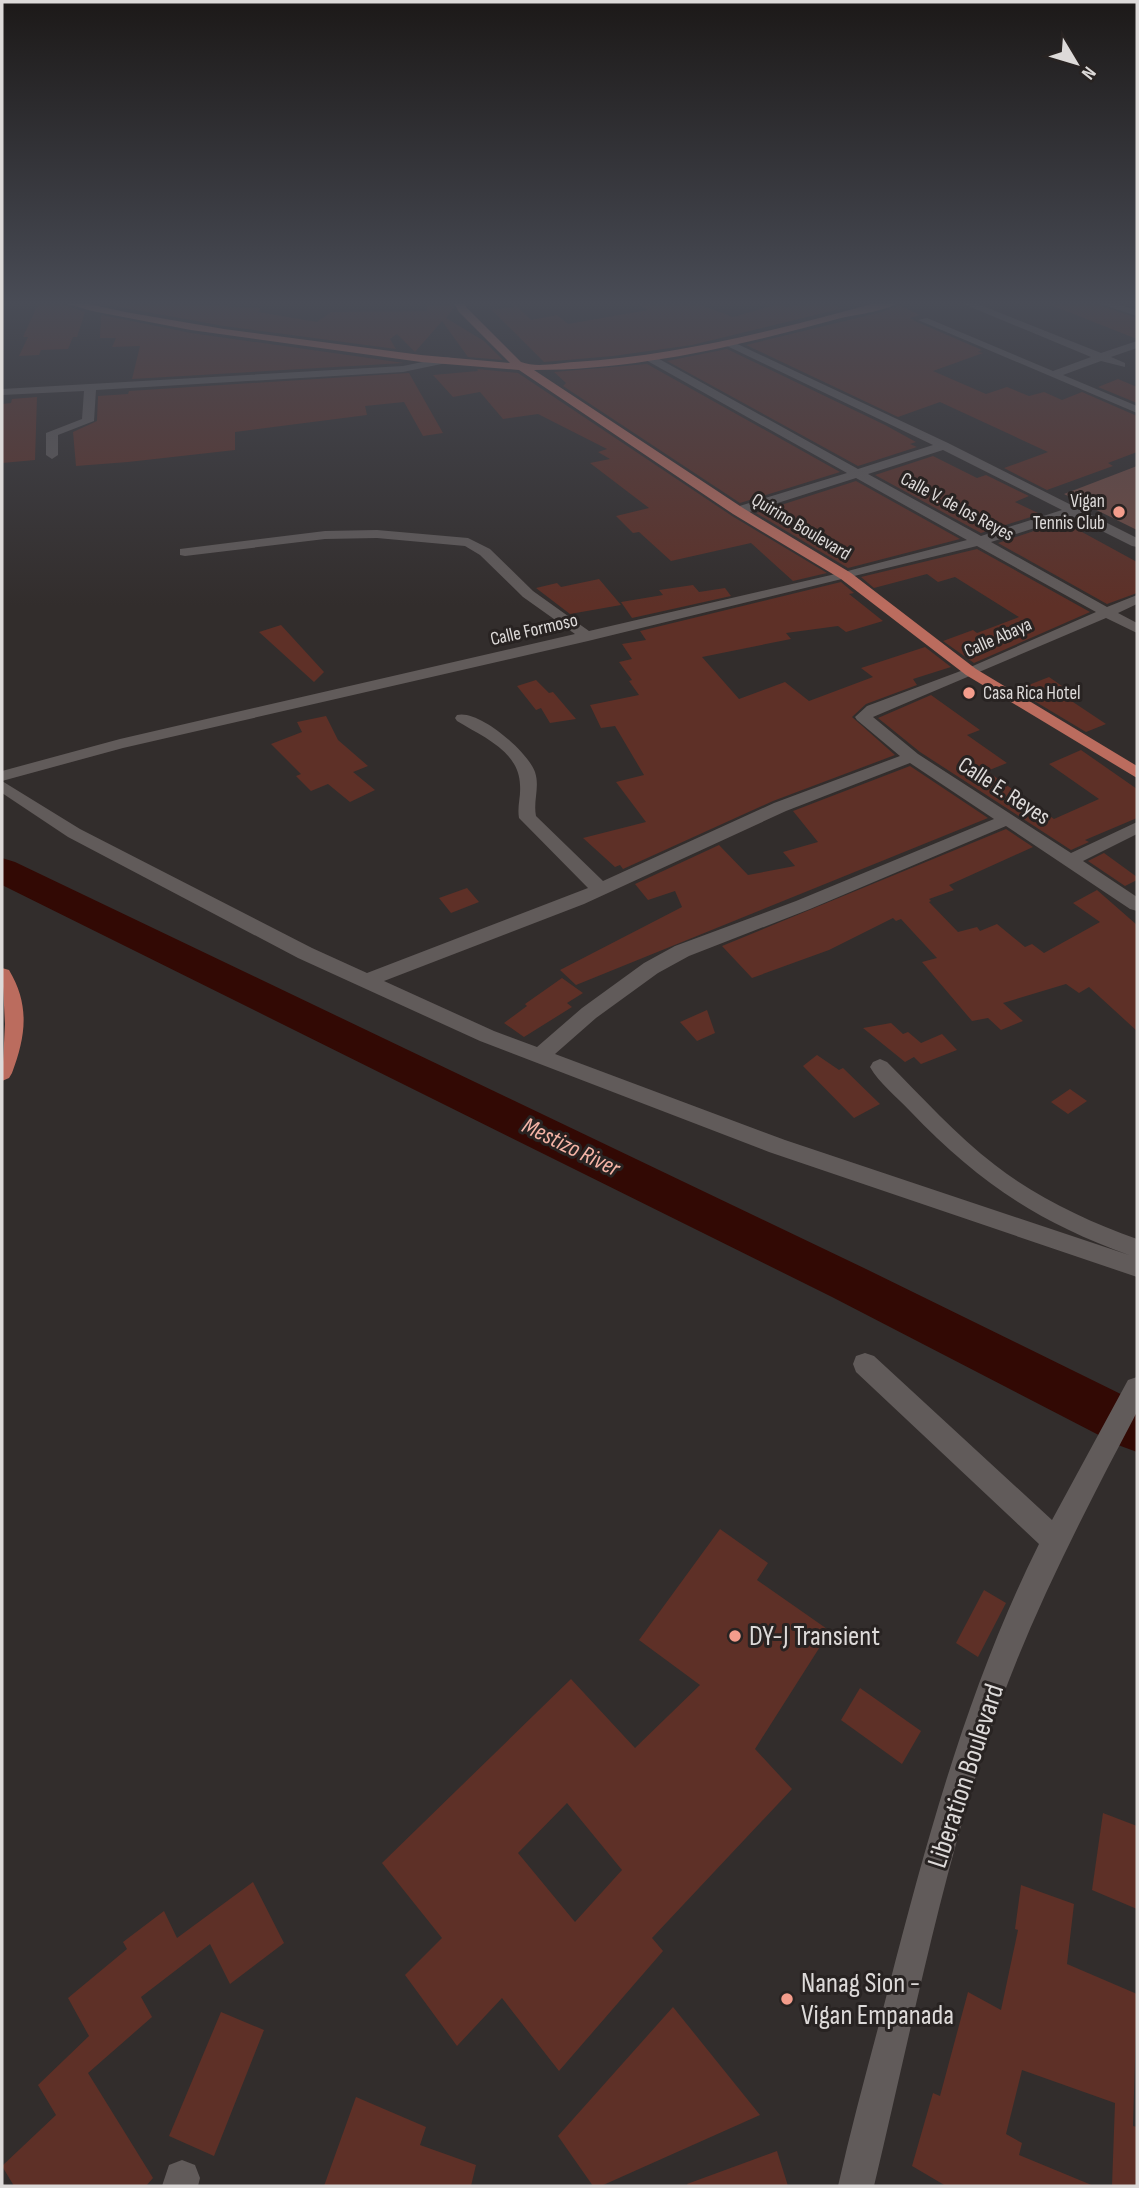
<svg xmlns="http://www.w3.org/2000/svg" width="1139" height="2188" viewBox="0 0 1139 2188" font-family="'Sofia Sans Condensed',sans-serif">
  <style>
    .green { fill: #6f4941 }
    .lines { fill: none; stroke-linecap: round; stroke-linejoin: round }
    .river { fill: #320904; fill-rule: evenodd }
    .building { fill: #5e3027; fill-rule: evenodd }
    .minor { fill: #615b5a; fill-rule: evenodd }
    .major { fill: #bb6c5e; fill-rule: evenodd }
    .poi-dot { fill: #f49d8c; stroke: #282322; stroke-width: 2.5 }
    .labels { text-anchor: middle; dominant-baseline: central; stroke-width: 6; stroke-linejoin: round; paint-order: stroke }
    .far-poi-label { font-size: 19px; fill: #dddad9; stroke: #282322; text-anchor: end }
    .far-street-label { font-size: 19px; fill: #dddad9; stroke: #282322 }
    .street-label { font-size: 23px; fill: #dddad9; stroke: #282322 }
    .water-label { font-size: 24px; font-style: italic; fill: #f5b4a6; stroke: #282322 }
    .near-poi-label { font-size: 28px; fill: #dddad9; stroke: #282322; text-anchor: start }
    .near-street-label { font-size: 28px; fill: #dddad9; stroke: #282322 }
  </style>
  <rect width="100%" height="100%" fill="#322d2c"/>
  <!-- green -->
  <polygon class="green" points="1137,466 1137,530 1064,494"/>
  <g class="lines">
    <!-- river -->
    <polygon class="river" points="2,858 15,862 866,1269 1137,1402 1137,1452 1118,1445 832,1297 2,885"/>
  </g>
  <!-- building -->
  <g class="building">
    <polygon points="40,300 51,300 85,312 77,337 73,337 68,349 41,350 39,355 19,356 28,337 23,337"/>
    <polygon points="102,300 187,300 181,304 260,308 258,312 317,322 331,312 427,311 427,306 452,305 454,308 446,318 484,341 503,360 468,357 442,321 415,352 397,334 390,339 396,349 224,326 102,304"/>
    <polygon points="632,300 668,300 673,302 687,300 733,317 779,304 787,307 827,300 841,308 877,300 692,345 613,356 544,362 492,310 517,306 531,320 557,315 568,324 648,310"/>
    <polygon points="1038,300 1085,300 1137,318 1137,339"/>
    <polygon points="899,305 920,315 910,318 917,322 982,350 978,352 983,353 933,371 986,394 1007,387 1029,396 1044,392 1062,400 1082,392 1137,416 1137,452 1108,463 1113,466 1047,490 1004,468 1048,452 940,402 898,417 746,345 882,312"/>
    <polygon points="101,315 191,333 404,363 132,379 140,346 112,347 116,338 100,338"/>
    <polygon points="727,349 885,425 916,442 910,444 917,447 858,466 667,361"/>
    <polygon points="647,364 840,472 740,503 563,386 566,383 554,372"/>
    <polygon points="477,369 518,373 732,516 827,573 793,581 751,543 671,561 639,532 633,533 616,516 649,508 590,463 610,459 598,452 607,449 538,414 503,419 480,392 453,397 433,375 478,371"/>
    <polygon points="409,373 443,433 423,436 404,402 365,406 367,415 235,432 235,450 128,462 76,466 73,432 97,421 98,396 128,394 129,391"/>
    <polygon points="1118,379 1137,387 1137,403 1098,387"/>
    <polygon points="37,397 35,460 2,463 2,404 11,403 12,399"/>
    <polygon points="933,456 977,478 986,475 1029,496 1015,502 1040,514 981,533 875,475"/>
    <polygon points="856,481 960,539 848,568 756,513"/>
    <polygon points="1058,523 1067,528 1071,526 1137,562 1137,593 1107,604 998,543"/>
    <polygon points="977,549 1090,612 974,663 943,641 973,630 977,633 1019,617 955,577 938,582 927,574 874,588 861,577"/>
    <polygon points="599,579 621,605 570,614 536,588 557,583 561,587"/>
    <polygon points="841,582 854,593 849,594 883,621 846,632 838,626 786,633 791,639 702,657 739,699 785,682 809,701 873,677 861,668 925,647 951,667 913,679 917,685 866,704 852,717 895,755 773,801 623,869 620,865 615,867 583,838 646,822 616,782 644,775 615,726 601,728 590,705 639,695 629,681 632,680 619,662 632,659 622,644 646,640 640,631"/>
    <polygon points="693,585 699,592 725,588 731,596 632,618 621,602 663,595 659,590"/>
    <polygon points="281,625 324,672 314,682 259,632"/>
    <polygon points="1049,677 1072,693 1064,696 1106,724 1086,732 1016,690"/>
    <polygon points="536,680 549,693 553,692 576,719 550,723 541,708 536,710 517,686"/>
    <polygon points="931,695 980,730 967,735 1007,763 987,771 1054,819 1099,799 1049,764 1081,750 1137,789 1137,818 1085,840 1089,842 1071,850 920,752 878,718"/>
    <polygon points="326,716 338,740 368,766 353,772 375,790 350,802 328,784 311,791 296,776 301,774 271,744 302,732 297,722"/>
    <polygon points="910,766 988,818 576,985 560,970 682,907 675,891 648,900 635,884 719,845 748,875 795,866 783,852 818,842 793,811"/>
    <polygon points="1006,829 1033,847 949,885 954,890 929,899 931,901 929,902 958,932 977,927 980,931 997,924 1025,947 1032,944 1044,953 1100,922 1073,903 1097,890 1137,925 1137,1031 1089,987 1079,993 1066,984 1003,1003 1023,1021 1001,1030 988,1018 972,1021 922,962 937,958 901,919 896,921 893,918 829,950 752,978 722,946"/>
    <polygon points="1104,853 1137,877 1137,880 1125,886 1088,861"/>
    <polygon points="467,888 479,902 451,913 439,898"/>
    <polygon points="562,978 583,993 567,1003 572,1007 524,1037 504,1023 527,1006 525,1004"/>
    <polygon points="707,1010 715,1033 697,1041 680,1022"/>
    <polygon points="891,1023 903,1034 908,1032 921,1043 942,1034 957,1050 921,1064 914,1057 905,1062 863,1028"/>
    <polygon points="817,1055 839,1070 843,1068 880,1104 854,1118 803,1066"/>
    <polygon points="1070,1089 1087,1101 1068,1114 1051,1102"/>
    <path d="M720,1529L768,1563L757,1580L830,1631L755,1749L792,1789L652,1938L663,1951L559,2071L502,1998L457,2046L405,1975L442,1938L382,1863L571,1679L635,1748L700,1685L639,1640ZM567,1803L622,1870L575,1922L518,1853Z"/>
    <polygon points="984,1590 1006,1603 978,1657 956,1643"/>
    <polygon points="860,1688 921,1731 902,1764 841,1720"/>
    <polygon points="1103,1813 1137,1826 1137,1909 1092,1890"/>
    <polygon points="253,1882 284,1943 230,1984 210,1944 141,1997 152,2017 88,2073 153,2178 146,2186 14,2186 2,2166 56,2115 38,2085 89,2036 68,1998 127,1949 123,1942 164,1911 177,1938"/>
    <polygon points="1021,1885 1074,1904 1067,1964 1137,1994 1133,2126 1137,2127 1137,2186 1112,2186 1115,2103 1022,2070 1006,2134 1022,2143 1019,2155 1094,2186 946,2186 912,2166 933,2093 940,2096 968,1992 1001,2010 1018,1930 1015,1929"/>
    <polygon points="673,2007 760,2115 601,2186 593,2186 558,2136"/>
    <polygon points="221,2012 264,2030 214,2156 169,2136"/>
    <polygon points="356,2097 426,2127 420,2145 476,2165 471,2186 324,2186"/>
    <polygon points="777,2151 788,2186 688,2186 687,2184"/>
  </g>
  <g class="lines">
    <!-- minor -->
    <g class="minor">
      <polygon points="954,300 968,300 1101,353 1137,341 1137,348 1111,357 1125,363 1125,367 1101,361 1063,375 1137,406 1137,413 918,320 927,318 1053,371 1091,357"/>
      <polygon points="1088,300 1103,300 1137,310 1137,316"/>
      <path d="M731,341L948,443L1137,538V547L1132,546L1072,516L991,542L1107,607L1137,595V604L1118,613L1137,623V633L1106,618L873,717L918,754L1071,853L1137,822V834L1083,861L1137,897V911L1130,909L1006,826L810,909L689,956L658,973L596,1018L555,1054L785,1140L1129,1255C1036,1221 978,1182 910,1111C897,1097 879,1083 870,1067L873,1062L880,1059L887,1062C922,1097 956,1135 995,1165C1037,1198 1087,1221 1137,1239V1277L769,1152L480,1041L298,958L68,837L2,793V771L120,739L575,634L523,597L480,555L465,546L377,538L325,539L185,556L180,555V549L325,531L377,530L468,538L490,549L533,591L589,631L844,572L967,540L856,478L743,514H733V508L847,473L644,359V355H652L858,469L933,445L727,346V342ZM943,450L1062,510L981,536L868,474ZM977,546L1096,612L966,669L867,706L855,717L857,720L900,756L774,803L603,881L536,816C533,801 540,787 535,772C528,752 479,709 457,715L455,718L457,721C483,737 519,751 520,785C521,797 517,806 519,818L588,888L367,973L312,948L80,829L2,781L123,748L588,641ZM910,763L994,819L796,901L675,946L644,963L582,1008L537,1047L494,1031L384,981L584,904L786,811Z"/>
      <polygon points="447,357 451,358 451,362 403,372 96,390 94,421 58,435 58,455 52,459 46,455 46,433 82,419 84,391 2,395 2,389 403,366"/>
      <path d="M865,1353L874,1356L1052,1520L1128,1380L1137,1377V1412C1080,1520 1024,1628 986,1744C939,1887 909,2040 874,2186H838C853,2119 872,2052 889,1986C928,1835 969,1684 1039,1544L856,1372L853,1364L856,1356Z"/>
      <polygon points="182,2160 195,2165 200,2178 198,2186 162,2186 169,2165"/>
    </g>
    <!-- major -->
    <g class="major">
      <path d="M54,300H70L125,312L224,329L421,355L510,363L459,312L452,300H462L467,308L521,362C536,368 558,363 574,362C680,356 784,328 886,300H902C889,311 859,314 841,318C742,345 638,370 534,370L743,508L851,573L976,669L1137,766V778L966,675L841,579L733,514L519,370L421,362L191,330L92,311Z"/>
      <path d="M2,968L9,970C30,1005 26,1036 12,1073L9,1078L2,1081L5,1024Z"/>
    </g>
  </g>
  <!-- sky -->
  <linearGradient id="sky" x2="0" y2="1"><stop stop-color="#1c1918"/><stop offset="0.5" stop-color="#494c56"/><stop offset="1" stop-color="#494c56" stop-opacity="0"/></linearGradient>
  <rect width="1139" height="606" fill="url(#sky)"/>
  <!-- markers -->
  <g class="poi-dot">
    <circle cx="1119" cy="512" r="7"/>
    <circle cx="969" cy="693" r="7"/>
    <circle cx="735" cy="1636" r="7"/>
    <circle cx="787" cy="1999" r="7"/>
  </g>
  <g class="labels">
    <!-- far-poi labels -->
    <g class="far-poi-label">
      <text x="1105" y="501">Vigan<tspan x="1105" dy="22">Tennis Club</tspan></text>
      <text x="983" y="693" text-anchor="start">Casa Rica Hotel</text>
    </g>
    <!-- far-street labels -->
    <g class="far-street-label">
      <text transform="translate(957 507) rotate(28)">Calle V. de los Reyes</text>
      <text transform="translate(801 527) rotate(31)">Quirino Boulevard</text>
      <text transform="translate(534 630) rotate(-13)">Calle Formoso</text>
      <text transform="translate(998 638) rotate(-24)">Calle Abaya</text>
    </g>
    <!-- street labels -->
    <g class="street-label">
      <text transform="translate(1004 791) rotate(33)">Calle E. Reyes</text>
    </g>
    <!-- water labels -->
    <g class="water-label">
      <text transform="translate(571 1147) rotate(26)">Mestizo River</text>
    </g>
    <!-- near-poi labels -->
    <g class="near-poi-label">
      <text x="749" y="1636">DY-J Transient</text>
      <text x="801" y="1983">Nanag Sion -<tspan x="801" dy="32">Vigan Empanada</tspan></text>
    </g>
    <!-- near-street labels -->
    <g class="near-street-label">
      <text transform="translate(966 1776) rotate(-72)">Liberation Boulevard</text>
    </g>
  </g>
  <!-- border -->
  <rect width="1139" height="2188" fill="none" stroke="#dddad9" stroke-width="7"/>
  <!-- north arrow -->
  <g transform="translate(1076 63) rotate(128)" stroke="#282322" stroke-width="5" paint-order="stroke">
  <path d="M0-5L12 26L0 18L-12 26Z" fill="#dddad9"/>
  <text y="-10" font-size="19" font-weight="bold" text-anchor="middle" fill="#dddad9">N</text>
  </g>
</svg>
